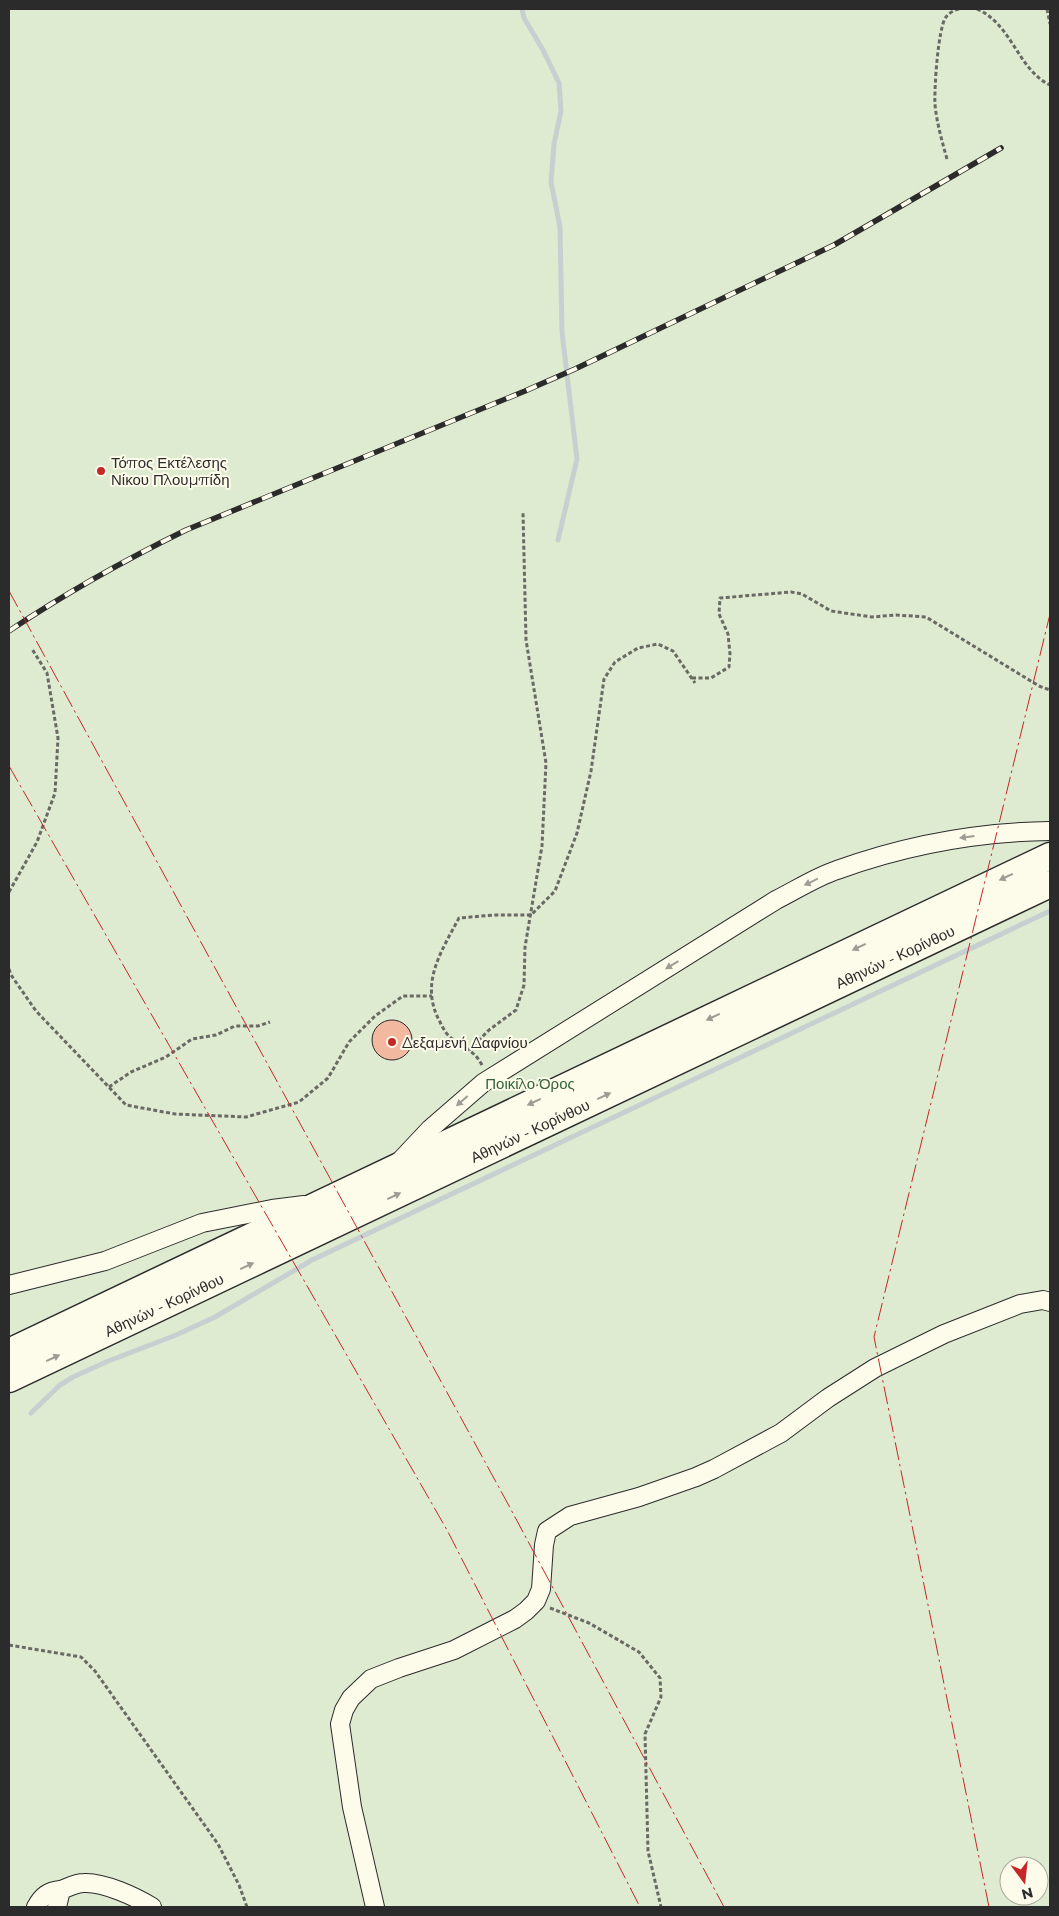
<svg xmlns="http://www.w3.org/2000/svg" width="1059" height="1916" viewBox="0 0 1059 1916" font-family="Montserrat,sans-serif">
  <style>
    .green { fill: #deebd1; stroke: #74746e; fill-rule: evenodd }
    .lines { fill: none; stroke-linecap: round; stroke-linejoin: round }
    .stream { stroke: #c7d0d0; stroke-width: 5 }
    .building { fill: #f2b8a0; stroke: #2b2b2b }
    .minor-casing { stroke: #2b2b2b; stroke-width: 20 }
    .highway-casing { stroke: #2b2b2b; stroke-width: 29 }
    .path { stroke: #6a6964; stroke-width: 3; stroke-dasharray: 4 2.5; stroke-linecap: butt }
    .minor { stroke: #fdfbea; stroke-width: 18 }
    .highway { stroke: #fdfbea; stroke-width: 26 }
    .rail-casing { stroke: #2b2b2b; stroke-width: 5.5 }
    .rail { stroke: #fdfbea; stroke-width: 4; stroke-dasharray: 11; stroke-linecap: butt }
    .power { stroke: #c62828; stroke-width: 1; stroke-dasharray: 18 4 2.5 4; stroke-linecap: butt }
    .oneway { fill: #9e9d94 }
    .poi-dot { fill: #c62828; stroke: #fdfbea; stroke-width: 2 }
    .labels { text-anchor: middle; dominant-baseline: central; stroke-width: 4; stroke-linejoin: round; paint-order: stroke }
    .poi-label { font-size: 15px; fill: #2b2b2b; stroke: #fdfbea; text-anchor: start }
    .street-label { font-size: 15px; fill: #2b2b2b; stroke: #fdfbea }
    .park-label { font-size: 15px; fill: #34623c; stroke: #fdfbea }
  </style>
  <rect width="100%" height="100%" fill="#fdfbea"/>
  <!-- green -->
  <path class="green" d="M9,9H1050V1907H9ZM1009,1866H1039V1896H1009Z"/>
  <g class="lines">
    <!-- stream -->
    <g class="stream">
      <polyline points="522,9 524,18 543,50 559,83 561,111 554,144 551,182 560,227 562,332 577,459 558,540"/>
      <polyline points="31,1413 60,1385 73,1377 106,1362 176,1335 215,1317 312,1260 1050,911"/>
    </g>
  </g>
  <!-- building -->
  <circle class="building" cx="392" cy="1040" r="20"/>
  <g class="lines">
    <!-- minor casing -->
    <g class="minor-casing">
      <g id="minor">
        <path d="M399,1162L430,1129L483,1083L776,900C796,890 816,877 837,870C906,845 977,832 1050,831"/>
        <polyline points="9,1285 105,1261 202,1223 272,1209 304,1205"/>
        <path d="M36,1907C42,1896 48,1891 61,1890"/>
        <path d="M57,1907L61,1890C69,1887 76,1883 84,1883C104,1882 136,1897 152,1907"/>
        <polyline points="375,1907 352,1807 340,1724 344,1710 351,1698 371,1679 399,1668 454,1650 515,1619 526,1611 536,1601 541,1589 544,1545 547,1531 570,1516 639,1497 696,1477 714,1469 781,1433 828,1398 875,1368 944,1334 1020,1304 1043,1300 1050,1302"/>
      </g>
    </g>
    <!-- highway casing -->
    <g class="highway-casing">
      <g id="highway">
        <polyline points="9,1352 1050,856"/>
        <polyline points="9,1379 1050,884"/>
      </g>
    </g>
    <!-- path -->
    <g class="path">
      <path d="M977,9C1012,24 1018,70 1050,85"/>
      <polyline points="1047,9 1050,24"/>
      <path d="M947,159C942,141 937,124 935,105C934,91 938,27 946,17C949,13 954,10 959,9"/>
      <polyline points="692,678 711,678 729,667 730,654 728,634 719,614 720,598 791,592 802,594 831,611 872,617 896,615 926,617 1039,686 1050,690"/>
      <polyline points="9,892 37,842 55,793 58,738 47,673 32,649"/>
      <polyline points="9,969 11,975 36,1011 126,1105 175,1114 246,1117 299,1102 328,1078 349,1042 375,1016 403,996 432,996"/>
      <polyline points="469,1050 489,1030 516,1010 524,985 525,947 542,846 546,763 526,640 523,513"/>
      <path d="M482,1065C473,1048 460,1047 448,1035C445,1032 442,1026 440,1022C419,984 441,952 459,918L494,915H531L555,891L577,833L591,771L604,679L615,662L638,648L658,644L673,651L695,683"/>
      <polyline points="109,1087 131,1072 166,1057 192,1039 216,1035 235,1026 258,1026 270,1022"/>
      <polyline points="550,1608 589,1623 639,1652 660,1678 661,1697 645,1734 648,1851 661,1907"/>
      <polyline points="9,1645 81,1657 95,1671 218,1844 239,1885 247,1907"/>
    </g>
    <!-- minor -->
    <use href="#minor" class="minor"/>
    <!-- highway -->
    <use href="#highway" class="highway"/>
    <!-- rail casing -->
    <g class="rail-casing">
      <path id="rail" d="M9,631C66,593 125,560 186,530L525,391L575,369L834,245L1001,148"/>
    </g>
    <!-- rail -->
    <use href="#rail" class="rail"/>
    <!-- power -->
    <g class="power">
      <polyline points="9,591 508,1504 724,1907"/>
      <polyline points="9,766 447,1530 640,1907"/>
      <polyline points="989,1907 874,1337 1050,614"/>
    </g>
  </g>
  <!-- one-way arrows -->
  <defs><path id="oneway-solid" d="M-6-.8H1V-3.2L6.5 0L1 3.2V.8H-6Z" transform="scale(1.25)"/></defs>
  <g class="oneway">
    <use href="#oneway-solid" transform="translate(967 837) rotate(173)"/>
    <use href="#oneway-solid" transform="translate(1006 877) rotate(155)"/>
    <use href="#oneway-solid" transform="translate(811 882) rotate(154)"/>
    <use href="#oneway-solid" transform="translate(859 947) rotate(155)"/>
    <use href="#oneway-solid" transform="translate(672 965) rotate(149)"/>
    <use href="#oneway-solid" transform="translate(713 1017) rotate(155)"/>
    <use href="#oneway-solid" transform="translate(604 1096) rotate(-25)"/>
    <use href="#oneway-solid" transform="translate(462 1101) rotate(139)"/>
    <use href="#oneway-solid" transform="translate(534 1102) rotate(155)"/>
    <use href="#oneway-solid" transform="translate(394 1196) rotate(-25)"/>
    <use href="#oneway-solid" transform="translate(247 1266) rotate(-25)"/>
    <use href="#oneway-solid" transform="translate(53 1358) rotate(-25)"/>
  </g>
  <!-- markers -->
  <g class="poi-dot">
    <circle cx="101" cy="471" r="5"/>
    <circle cx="392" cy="1042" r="5"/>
  </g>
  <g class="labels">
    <!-- poi labels -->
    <g class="poi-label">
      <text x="111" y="462">Τόπος Εκτέλεσης<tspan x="111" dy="17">Νίκου Πλουμπίδη</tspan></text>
      <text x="402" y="1042">Δεξαμενή Δαφνίου</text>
    </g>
    <!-- street labels -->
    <g class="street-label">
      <text transform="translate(895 957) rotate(-25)">Αθηνών - Κορίνθου</text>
      <text transform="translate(530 1131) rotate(-25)">Αθηνών - Κορίνθου</text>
      <text transform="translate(164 1305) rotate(-25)">Αθηνών - Κορίνθου</text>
    </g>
    <!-- park labels -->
    <g class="park-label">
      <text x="530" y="1083">Ποικίλο Όρος</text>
    </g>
  </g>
  <!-- border -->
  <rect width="1059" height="1916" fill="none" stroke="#2b2b2b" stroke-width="20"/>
  <!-- north arrow -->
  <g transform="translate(1024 1881) rotate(165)"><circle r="24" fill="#fdfbea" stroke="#a9a89e"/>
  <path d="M0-4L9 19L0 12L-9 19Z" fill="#c62828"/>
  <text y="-8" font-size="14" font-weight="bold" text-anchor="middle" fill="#2b2b2b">N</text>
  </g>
</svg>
